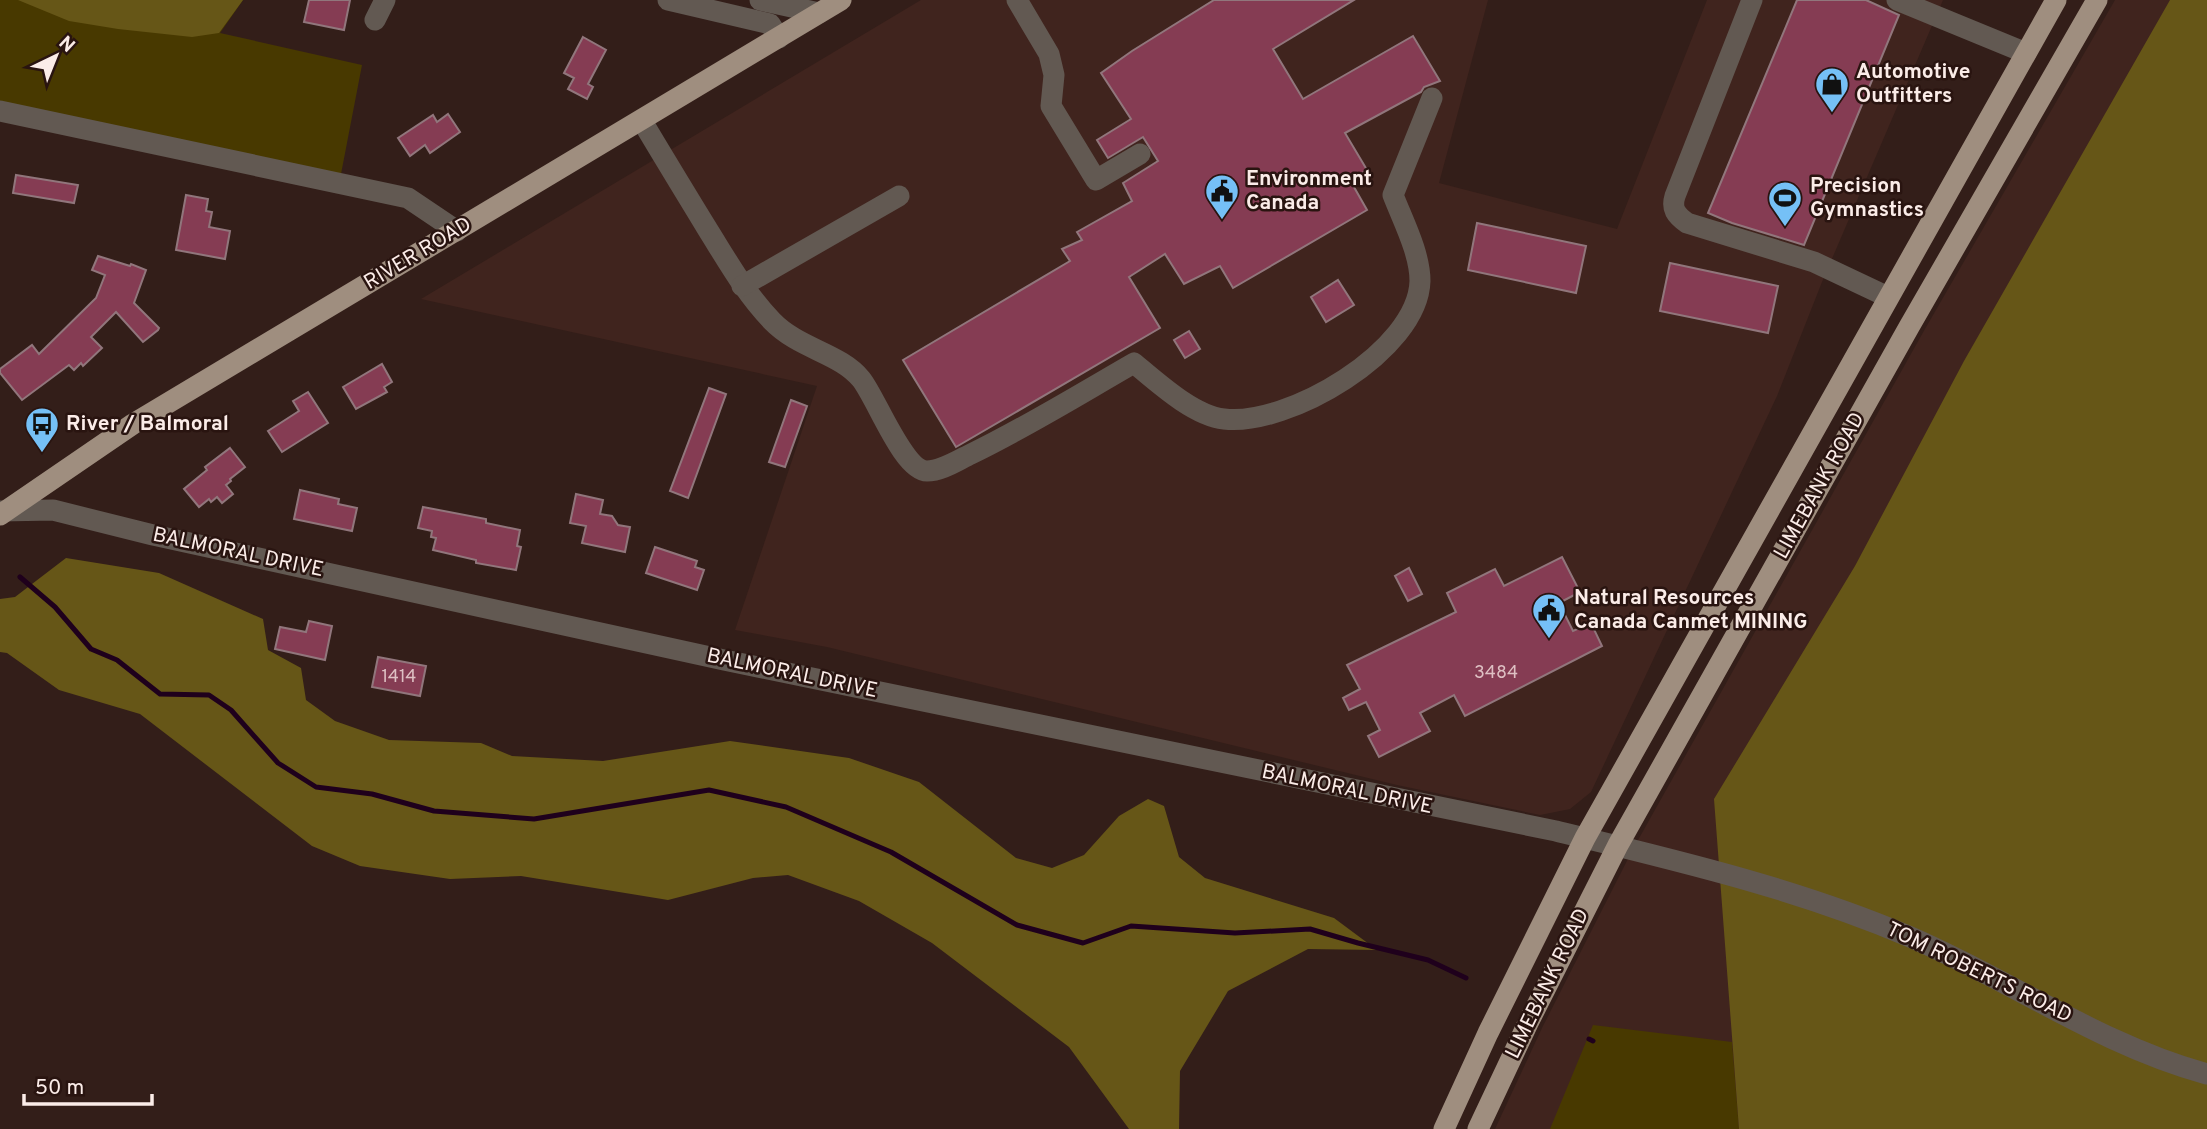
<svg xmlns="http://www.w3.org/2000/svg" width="2207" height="1129" viewBox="0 0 2207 1129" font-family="Overpass,sans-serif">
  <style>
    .built { fill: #40241e }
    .green { fill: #483900 }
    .forest { fill: #665617 }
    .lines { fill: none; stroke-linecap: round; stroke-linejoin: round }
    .stream { stroke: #1f001c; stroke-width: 5 }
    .building { fill: #853c53; stroke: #91767c; stroke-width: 2 }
    .minor { stroke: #625952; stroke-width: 21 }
    .major { stroke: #9f8e7f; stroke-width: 21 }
    .labels { text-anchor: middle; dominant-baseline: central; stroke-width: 5; stroke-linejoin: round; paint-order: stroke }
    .number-label { font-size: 18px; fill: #dec0c3 }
    .poi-label { font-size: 21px; font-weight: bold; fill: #fbece8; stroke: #291410; text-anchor: start }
    .street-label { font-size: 21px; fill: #fbece8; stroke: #291410 }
  </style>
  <rect width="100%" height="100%" fill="#331e19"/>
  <!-- built -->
  <g class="built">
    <polygon points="921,0 1488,0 1439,183 1617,229 1707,0 1943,0 1822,282 1777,396 1591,792 1570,809 1540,815 1397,785 827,647 735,630 817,386 421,299"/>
    <polygon points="2115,0 2207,0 2207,1129 1495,1129 1542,1028 1633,849 1925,329"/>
  </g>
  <!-- green -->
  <g class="green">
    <polygon points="0,0 243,0 220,33 362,65 341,174 0,102"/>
    <polygon points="1593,1025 1732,1042 1739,1129 1550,1129"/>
  </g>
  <!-- forest -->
  <g class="forest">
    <polygon points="18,0 243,0 219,33 192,37 118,29 69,21"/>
    <polygon points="2170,0 2207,0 2207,1129 1739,1129 1714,799 1855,566 1964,361"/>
    <polygon points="66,558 159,573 263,619 268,650 301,668 306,700 335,721 389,740 481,743 512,756 603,761 730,741 849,758 919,782 1016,858 1052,868 1084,855 1119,816 1148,799 1164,806 1179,857 1205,878 1334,918 1377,950 1308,949 1228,991 1180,1071 1179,1129 1129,1129 1069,1047 932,943 859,901 788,875 753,878 668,900 521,876 450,879 360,866 312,846 140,714 59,690 7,653 0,652 0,599 15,597"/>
  </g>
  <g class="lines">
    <!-- stream -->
    <g class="stream">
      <polyline points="20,577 55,607 91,649 117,660 160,694 209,695 231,710 278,763 316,787 372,794 434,811 534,819 709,790 786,807 891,852 1017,925 1083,943 1131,926 1235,933 1310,929 1358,943 1428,960 1466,978"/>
      <polyline points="1589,1039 1593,1041"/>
    </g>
  </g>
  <!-- building -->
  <g class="building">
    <polygon points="309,0 350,0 344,30 304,22"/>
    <polygon points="1214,0 1354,0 1273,49 1303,99 1413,36 1440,81 1424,87 1421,92 1345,133 1367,170 1350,180 1367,210 1233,288 1220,266 1184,284 1165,254 1129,277 1160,328 956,447 903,360 1070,261 1062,249 1082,240 1077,232 1132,201 1123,183 1158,161 1143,137 1108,158 1097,140 1131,119 1101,73 1132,51"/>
    <polygon points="1797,0 1866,0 1899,15 1804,245 1732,223 1708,213"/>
    <polygon points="583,37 606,50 588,84 593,87 587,99 568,89 574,78 564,73"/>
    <polygon points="448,114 460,132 430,153 425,145 410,156 398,138 433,115 437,122"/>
    <polygon points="16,175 78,185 74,203 13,193"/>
    <polygon points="186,195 208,199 206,211 212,212 209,227 230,231 225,259 176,250"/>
    <polygon points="1477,223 1586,246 1576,293 1468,270"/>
    <polygon points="98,256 130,266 131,264 146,270 134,303 159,328 158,330 143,342 116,312 91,337 102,348 83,366 81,363 74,370 69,365 22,400 0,373 0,369 32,345 39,354 96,298 105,275 92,270"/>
    <polygon points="1670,263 1778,286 1768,333 1660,311"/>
    <polygon points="1338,280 1354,305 1326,322 1311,297"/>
    <polygon points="1189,331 1200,349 1185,358 1174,340"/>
    <polygon points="382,364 392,382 384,387 387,392 356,409 343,387"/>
    <polygon points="709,388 726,394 688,498 670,491"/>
    <polygon points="308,392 328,423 282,452 268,431 299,411 293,401"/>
    <polygon points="791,400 807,406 785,467 769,462"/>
    <polygon points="230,448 245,467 230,479 231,481 226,485 233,494 222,503 217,497 211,502 209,499 199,507 184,489 207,470 205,467"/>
    <polygon points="300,490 339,499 338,504 357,508 352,531 294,519"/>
    <polygon points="576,494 603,500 600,514 612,516 618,525 630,527 625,552 582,543 586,526 570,523"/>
    <polygon points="423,507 486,519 486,523 520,530 517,546 521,547 516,570 476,563 476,560 433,550 436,538 431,537 432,531 418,528"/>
    <polygon points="655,547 697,561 695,567 704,570 697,590 646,573"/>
    <polygon points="1562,557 1580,592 1559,603 1573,631 1591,623 1602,646 1465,716 1454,695 1420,713 1430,731 1379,757 1368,736 1380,730 1366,702 1349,710 1343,698 1360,689 1347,665 1456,612 1447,593 1495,569 1504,586"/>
    <polygon points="1409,568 1422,594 1408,601 1395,576"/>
    <polygon points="309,621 332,626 325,660 275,649 280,627 306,632"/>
    <polygon points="378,657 426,666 420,696 372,687"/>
  </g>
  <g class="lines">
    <!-- minor -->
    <g class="minor">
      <polyline points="668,0 770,24 779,38"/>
      <polyline points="760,0 819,13"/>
      <polyline points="1017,0 1049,54 1054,75 1051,106 1096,180 1140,154"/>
      <path d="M1752,0L1675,196C1671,209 1676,215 1687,223L1814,262L1888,297"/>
      <polyline points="1897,0 2026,53"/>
      <polyline points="375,20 385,0"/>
      <polyline points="0,111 408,198 457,231"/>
      <path d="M642,121C664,158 686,194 708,230C728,262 746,294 772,321C799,349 840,353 861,379C876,397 903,471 927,471C942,471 958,460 971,454C1027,427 1080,394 1134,363C1158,383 1194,416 1224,419C1287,427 1418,351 1420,281C1420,253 1403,221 1393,195L1432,98"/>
      <polyline points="742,286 899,196"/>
      <path d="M0,511L53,510L153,535L724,660L1556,831C1675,860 1795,888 1908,936C2009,979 2100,1045 2207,1074"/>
    </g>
    <!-- major -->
    <g class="major">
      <polyline points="0,515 133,424 841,0"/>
      <polyline points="1444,1129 1488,1033 1585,838 2056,0"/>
      <polyline points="1478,1129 1528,1023 1618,845 1909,327 2097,0"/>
    </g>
  </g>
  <!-- icons -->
  <defs>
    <g id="shop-pin" transform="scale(1.75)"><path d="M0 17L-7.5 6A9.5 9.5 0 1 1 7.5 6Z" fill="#75c0f6" stroke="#291410"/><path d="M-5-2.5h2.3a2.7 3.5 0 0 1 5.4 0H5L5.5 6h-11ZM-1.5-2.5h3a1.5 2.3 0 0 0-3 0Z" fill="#111"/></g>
    <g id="civic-pin" transform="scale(1.75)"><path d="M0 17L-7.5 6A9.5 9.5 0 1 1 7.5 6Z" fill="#75c0f6" stroke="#291410"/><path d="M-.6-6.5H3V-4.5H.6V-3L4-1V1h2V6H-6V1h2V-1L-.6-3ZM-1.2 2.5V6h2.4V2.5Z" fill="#111"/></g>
    <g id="stadium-pin" transform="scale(1.75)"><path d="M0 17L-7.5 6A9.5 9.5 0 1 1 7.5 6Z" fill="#75c0f6" stroke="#291410"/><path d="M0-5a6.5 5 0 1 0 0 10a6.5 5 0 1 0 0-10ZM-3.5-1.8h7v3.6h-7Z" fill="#111"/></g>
    <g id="bus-pin" transform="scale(1.75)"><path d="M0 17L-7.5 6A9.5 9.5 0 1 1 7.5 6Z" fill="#75c0f6" stroke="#291410"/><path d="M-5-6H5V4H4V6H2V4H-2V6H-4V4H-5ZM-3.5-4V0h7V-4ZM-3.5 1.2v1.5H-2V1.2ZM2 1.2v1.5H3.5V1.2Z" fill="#111"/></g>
  </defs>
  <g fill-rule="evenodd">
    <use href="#shop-pin" x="1832" y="84"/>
    <use href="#civic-pin" x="1222" y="191"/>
    <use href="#stadium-pin" x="1785" y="198"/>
    <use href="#bus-pin" x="42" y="424"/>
    <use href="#civic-pin" x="1549" y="610"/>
  </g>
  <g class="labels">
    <!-- number labels -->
    <g class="number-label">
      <text x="1496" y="673">3484</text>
      <text x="399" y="677">1414</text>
    </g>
    <!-- poi labels -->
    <g class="poi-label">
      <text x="1856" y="72">Automotive<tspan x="1856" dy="24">Outfitters</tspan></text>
      <text x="1246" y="179">Environment<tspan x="1246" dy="24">Canada</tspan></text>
      <text x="1810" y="186">Precision<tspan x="1810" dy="24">Gymnastics</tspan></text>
      <text x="66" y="424">River / Balmoral</text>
      <text x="1574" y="598">Natural Resources<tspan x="1574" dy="24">Canada Canmet MINING</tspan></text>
    </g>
    <!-- street labels -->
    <g class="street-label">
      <text transform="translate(418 254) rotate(-31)">RIVER ROAD</text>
      <text transform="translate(1820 486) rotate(-61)">LIMEBANK ROAD</text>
      <text transform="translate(238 553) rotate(12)">BALMORAL DRIVE</text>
      <text transform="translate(792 674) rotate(12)">BALMORAL DRIVE</text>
      <text transform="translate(1347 790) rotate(12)">BALMORAL DRIVE</text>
      <text transform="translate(1979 973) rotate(26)">TOM ROBERTS ROAD</text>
      <text transform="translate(1548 984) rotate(-64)">LIMEBANK ROAD</text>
    </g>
  </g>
  <!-- north arrow -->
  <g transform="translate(56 56) rotate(43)" stroke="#291410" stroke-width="5" paint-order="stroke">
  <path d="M0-5L12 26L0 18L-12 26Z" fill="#fbece8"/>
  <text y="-10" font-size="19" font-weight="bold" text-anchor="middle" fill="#fbece8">N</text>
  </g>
  <!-- scale -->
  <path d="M24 1094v10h128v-10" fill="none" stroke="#fbece8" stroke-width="3.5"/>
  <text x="35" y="1094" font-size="21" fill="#fbece8" stroke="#291410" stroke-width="5" paint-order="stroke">50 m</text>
</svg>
